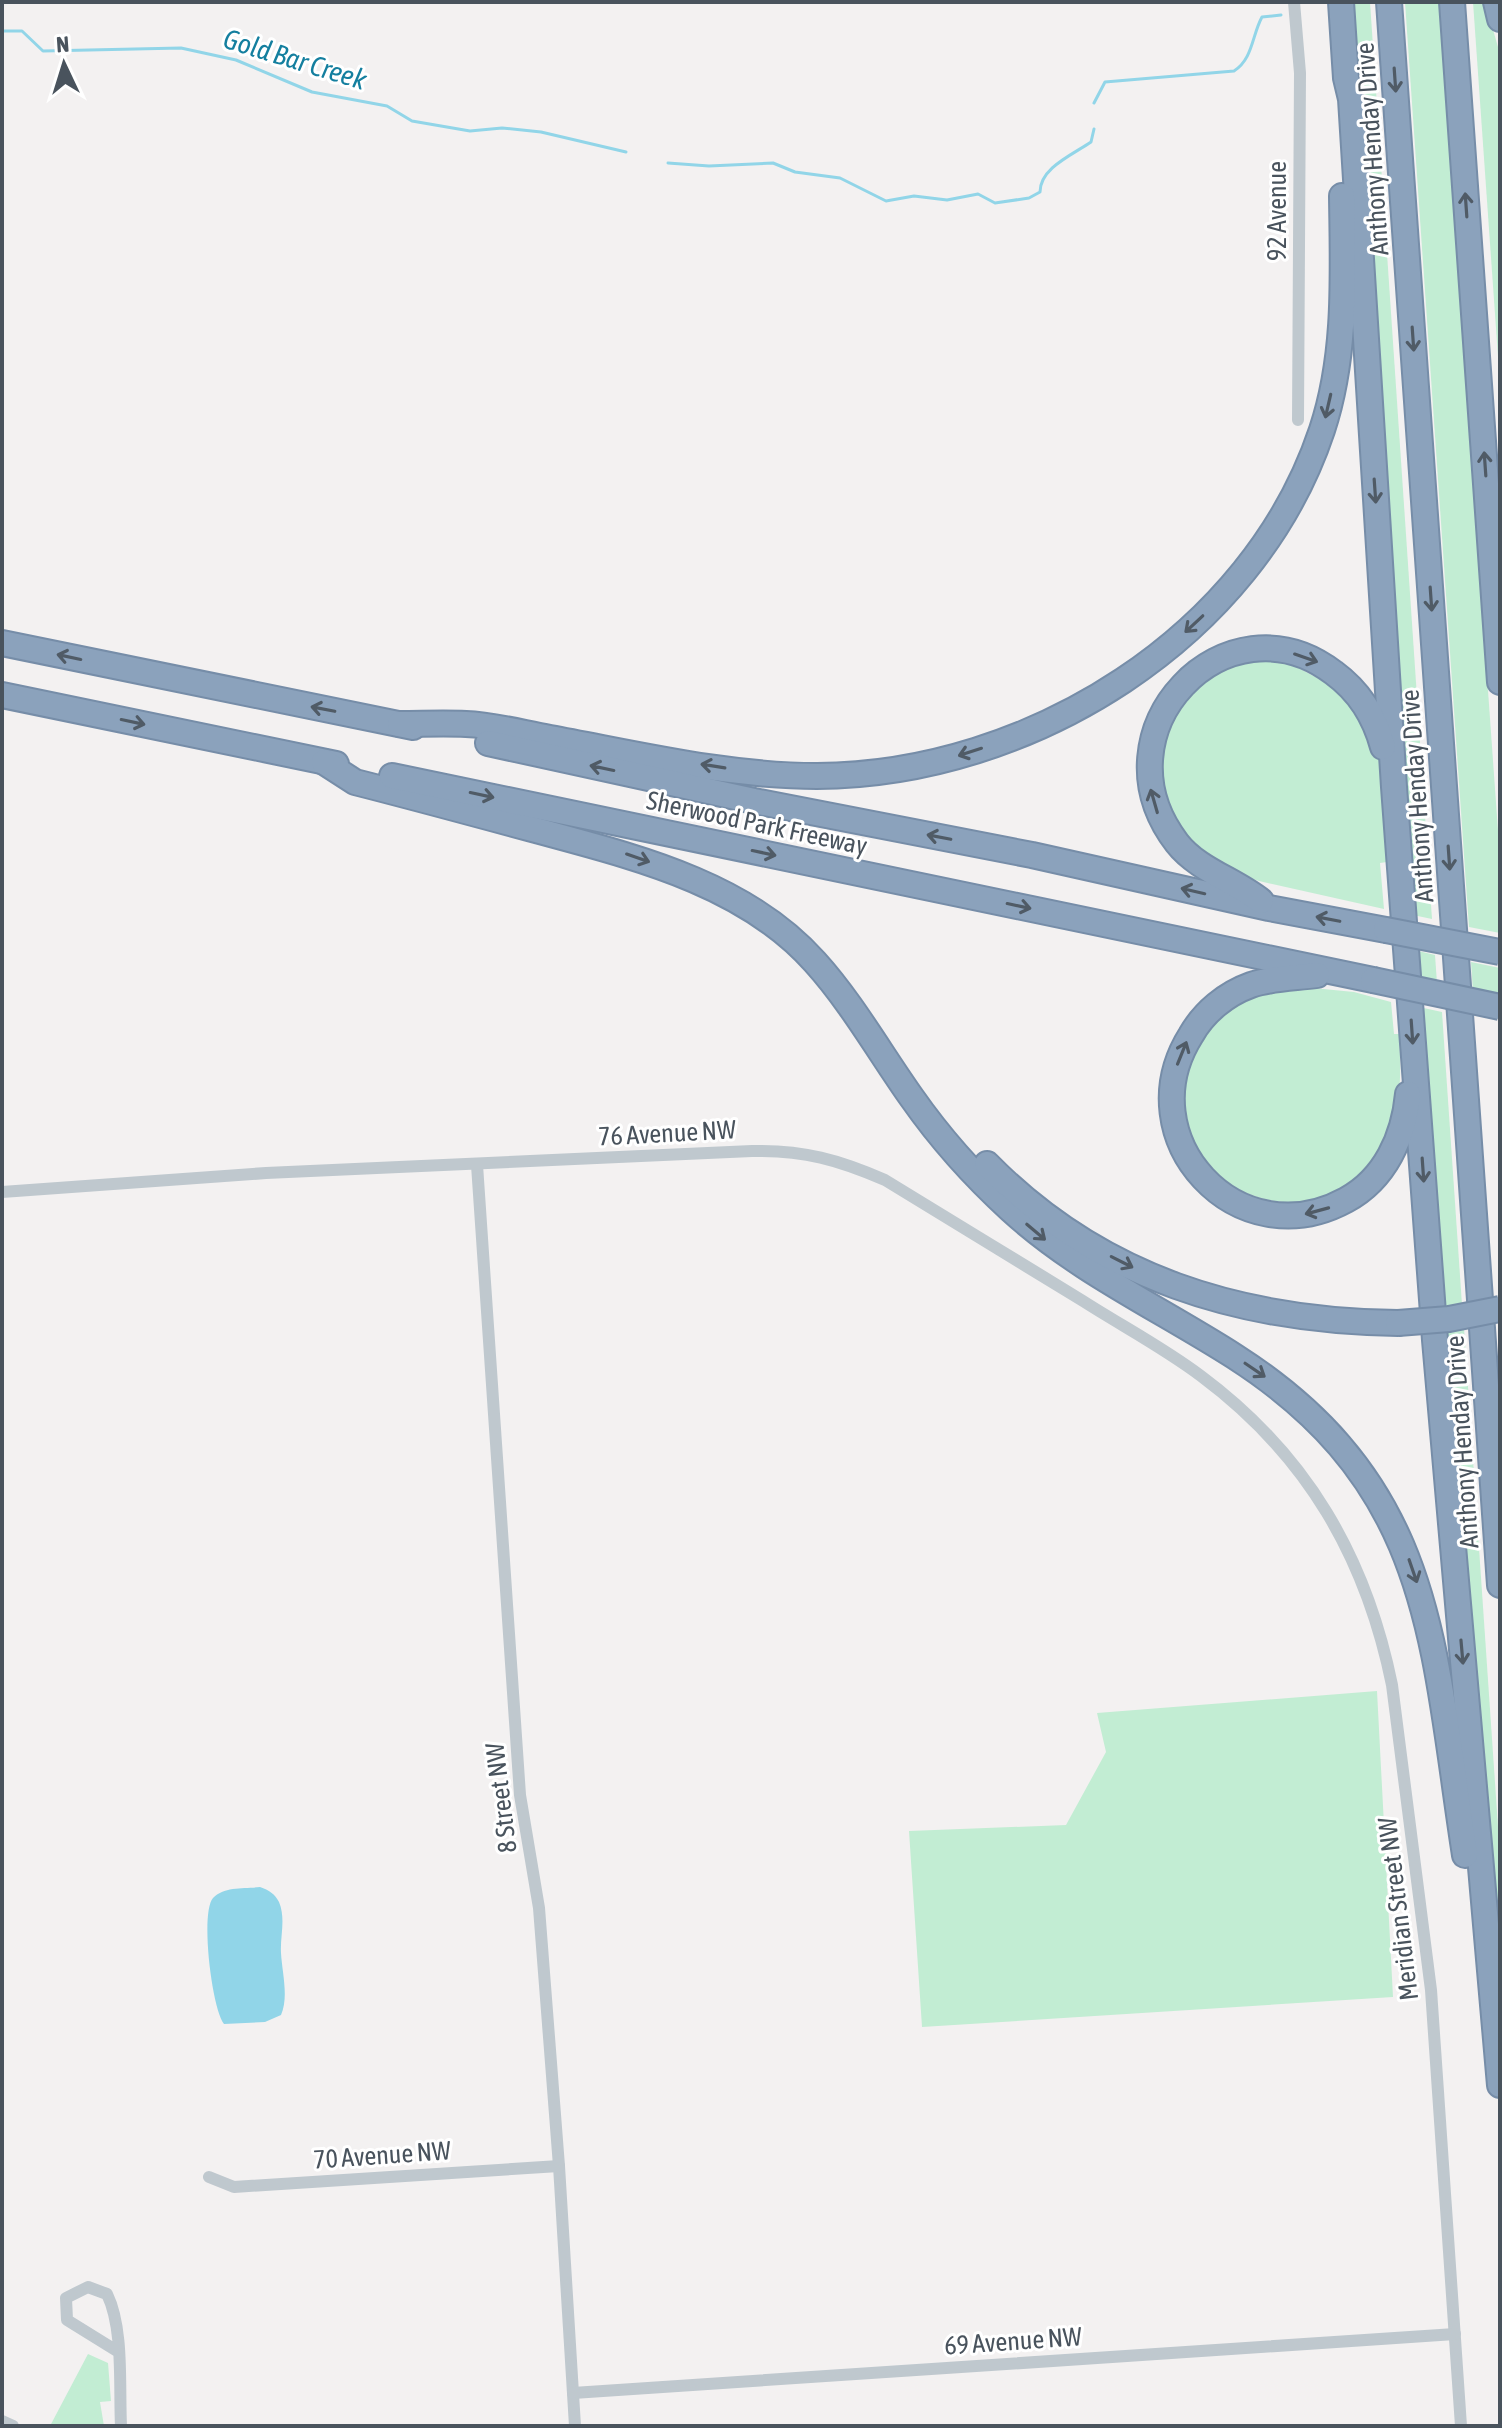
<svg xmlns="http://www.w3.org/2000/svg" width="1502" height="2428" viewBox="0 0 1502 2428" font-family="'Asap Condensed',sans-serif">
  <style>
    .green { fill: #c2edd3 }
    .water { fill: #91d5e8 }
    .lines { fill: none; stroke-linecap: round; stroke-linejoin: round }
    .stream { stroke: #91d5e8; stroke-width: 3 }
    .motorway-casing { stroke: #768da8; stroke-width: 28 }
    .minor { stroke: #bfc8ce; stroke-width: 12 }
    .motorway { stroke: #8ba2bc; stroke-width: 24 }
    .motorway-bridge-casing { stroke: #768da8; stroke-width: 28; stroke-linecap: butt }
    .motorway-bridge { stroke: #8ba2bc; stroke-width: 24 }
    .oneway { stroke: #505b66 }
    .labels { text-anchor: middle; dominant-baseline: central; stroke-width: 6; stroke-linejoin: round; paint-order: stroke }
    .street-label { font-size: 26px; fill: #49535d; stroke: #fff }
    .water-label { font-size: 28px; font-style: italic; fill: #147f9f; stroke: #fff }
  </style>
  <rect width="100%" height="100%" fill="#f3f1f1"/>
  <!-- green -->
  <g class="green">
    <polygon points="1352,2 1370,2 1432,919 1413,915"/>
    <polygon points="1405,2 1439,2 1500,859 1500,933 1469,927"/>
    <polygon points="1473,2 1485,2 1500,54 1500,385"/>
    <polygon points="1278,657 1347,694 1379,757 1387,862 1380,863 1384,909 1259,881 1231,872 1195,850 1168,817 1156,758 1177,702 1232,662"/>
    <polygon points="1414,950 1435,955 1437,983 1417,979"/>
    <polygon points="1471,962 1500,968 1500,997 1473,992"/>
    <path d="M1303,987L1354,992L1391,1002L1394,1034H1399C1401,1066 1402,1101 1390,1131C1342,1262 1145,1197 1189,1062C1191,1055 1193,1045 1197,1039C1200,1033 1209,1027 1214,1022C1245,994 1262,993 1303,987Z"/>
    <polygon points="1419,1007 1442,1012 1462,1305 1439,1309"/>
    <polygon points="1464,1328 1500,1856 1500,1989 1441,1332"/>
    <polygon points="1377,1691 1393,1997 922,2027 909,1831 1066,1825 1106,1752 1097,1713"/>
    <polygon points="88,2354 108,2363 111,2401 100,2402 104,2426 50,2426"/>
  </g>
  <!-- water -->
  <path class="water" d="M260,1887C269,1890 275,1894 279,1902C286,1919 280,1936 281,1953C282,1972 289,1997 281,2015L265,2022L224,2024C212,2009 200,1913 213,1898C224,1886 245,1889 260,1887Z"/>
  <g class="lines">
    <!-- stream -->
    <g class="stream">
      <polyline points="2,31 22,31 43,51 181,48 236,60 312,92 387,106 412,121 470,131 502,128 541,132 626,152"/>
      <path d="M1094,103L1105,82L1234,71C1253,59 1252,35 1262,17L1281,15"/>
      <path d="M668,163L709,166L773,163L795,172L840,178L886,201L914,196L947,200L978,194L995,203L1029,198L1040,192C1040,168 1072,155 1091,142L1094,129"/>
    </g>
    <!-- motorway casing -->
    <g class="motorway-casing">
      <g id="motorway">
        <polyline points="1341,2 1346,78 1351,99 1394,787 1435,1340 1500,2085"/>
        <polyline points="1389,2 1500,1585"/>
        <polyline points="1452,2 1500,682"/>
        <polyline points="1496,2 1500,19"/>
        <polyline points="2,643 413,727"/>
        <polyline points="2,695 336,764"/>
        <path d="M400,724C422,724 444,723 466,724C494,725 522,733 550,738C637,754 727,776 817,776C1030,775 1253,637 1322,430C1347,355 1343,274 1342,196"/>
        <polyline points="488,743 754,801 1032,855 1269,908 1386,930"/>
        <path d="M324,762L355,782C414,797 473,813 532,829C631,856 744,882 815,962C852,1003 880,1053 912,1098C940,1138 975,1177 1011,1210C1078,1271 1159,1308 1234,1356C1435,1485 1432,1642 1465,1855"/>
        <polyline points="392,776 1373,980"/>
        <path d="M1261,901C1235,880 1198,870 1177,843C1091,731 1227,591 1334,673C1360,692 1375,717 1383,747"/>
        <path d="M1317,975C1295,978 1271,978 1251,985C1226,994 1204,1012 1191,1035C1126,1138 1238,1259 1346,1200C1385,1179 1404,1137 1408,1094"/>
        <path d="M987,1164C1100,1279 1241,1321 1398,1323"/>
      </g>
    </g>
    <!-- minor -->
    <g class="minor">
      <polyline points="1294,2 1300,73 1298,420"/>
      <polyline points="477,1165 520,1795 539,1908 559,2166 575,2426"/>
      <path d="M2,1192L266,1173L752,1151C804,1150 839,1160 885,1180C951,1220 1017,1261 1083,1301C1122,1326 1164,1348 1201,1376C1307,1455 1366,1557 1392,1685L1431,1990L1461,2426"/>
      <polyline points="209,2177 234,2187 559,2166"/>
      <path d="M117,2351L67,2320L66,2298L88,2287L107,2294C124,2329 119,2386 121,2426"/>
      <polyline points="573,2393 1455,2334"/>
      <polyline points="2,2421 13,2426"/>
    </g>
    <!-- motorway -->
    <use href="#motorway" class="motorway"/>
    <!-- motorway-bridge casing -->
    <g class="motorway-bridge-casing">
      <g id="motorway-bridge">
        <polyline points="1386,930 1500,952"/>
        <polyline points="1373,980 1500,1007"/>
        <polyline points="1398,1323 1449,1319 1500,1309"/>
      </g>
    </g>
    <!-- motorway-bridge -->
    <use href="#motorway-bridge" class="motorway-bridge"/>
  </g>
  <!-- one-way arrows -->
  <defs><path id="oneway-shaft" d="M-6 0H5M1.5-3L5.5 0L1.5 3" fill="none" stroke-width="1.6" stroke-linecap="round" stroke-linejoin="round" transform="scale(2)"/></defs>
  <g class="oneway">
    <use href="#oneway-shaft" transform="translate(1395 80) rotate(86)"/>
    <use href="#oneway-shaft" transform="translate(1466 205) rotate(-94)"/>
    <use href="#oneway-shaft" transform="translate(1413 339) rotate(86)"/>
    <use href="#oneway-shaft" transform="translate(1328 406) rotate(103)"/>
    <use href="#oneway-shaft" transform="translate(1485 464) rotate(-94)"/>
    <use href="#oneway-shaft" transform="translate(1375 491) rotate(86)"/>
    <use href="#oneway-shaft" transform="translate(1431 599) rotate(86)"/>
    <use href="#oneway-shaft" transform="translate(1194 624) rotate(137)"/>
    <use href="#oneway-shaft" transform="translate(69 657) rotate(-168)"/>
    <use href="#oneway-shaft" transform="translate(1306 658) rotate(19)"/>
    <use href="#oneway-shaft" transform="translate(323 709) rotate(-169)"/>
    <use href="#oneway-shaft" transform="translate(133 722) rotate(12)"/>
    <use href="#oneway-shaft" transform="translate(970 752) rotate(162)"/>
    <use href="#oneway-shaft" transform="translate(713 766) rotate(-171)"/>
    <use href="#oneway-shaft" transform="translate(602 768) rotate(-168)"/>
    <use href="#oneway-shaft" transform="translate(482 795) rotate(12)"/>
    <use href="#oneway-shaft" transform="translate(1154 801) rotate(-106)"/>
    <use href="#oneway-shaft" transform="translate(939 837) rotate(-169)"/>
    <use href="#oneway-shaft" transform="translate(764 853) rotate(12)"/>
    <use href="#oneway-shaft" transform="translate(638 858) rotate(19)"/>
    <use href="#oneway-shaft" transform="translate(1449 858) rotate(86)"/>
    <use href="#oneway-shaft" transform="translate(1193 891) rotate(-167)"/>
    <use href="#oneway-shaft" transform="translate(1019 906) rotate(12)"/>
    <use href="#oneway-shaft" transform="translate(1328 919) rotate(-169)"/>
    <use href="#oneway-shaft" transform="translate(1412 1032) rotate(86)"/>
    <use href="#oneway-shaft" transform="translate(1182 1053) rotate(-68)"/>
    <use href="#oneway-shaft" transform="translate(1423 1170) rotate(86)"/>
    <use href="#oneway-shaft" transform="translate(1317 1211) rotate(165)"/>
    <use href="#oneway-shaft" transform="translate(1036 1232) rotate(40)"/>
    <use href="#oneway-shaft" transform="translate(1122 1262) rotate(27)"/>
    <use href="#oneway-shaft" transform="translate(1255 1370) rotate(34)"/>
    <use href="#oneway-shaft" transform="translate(1413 1571) rotate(71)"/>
    <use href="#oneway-shaft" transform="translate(1462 1652) rotate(85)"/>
  </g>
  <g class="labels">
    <!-- street labels -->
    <g class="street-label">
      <text transform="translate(1372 149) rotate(-94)">Anthony Henday Drive</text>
      <text transform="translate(1277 211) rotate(-90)">92 Avenue</text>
      <text transform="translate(1417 796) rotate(-94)">Anthony Henday Drive</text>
      <text transform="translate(757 823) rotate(12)">Sherwood Park Freeway</text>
      <text transform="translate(667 1133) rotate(-3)">76 Avenue NW</text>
      <text transform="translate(1462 1442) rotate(-94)">Anthony Henday Drive</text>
      <text transform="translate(501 1798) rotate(-97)">8 Street NW</text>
      <text transform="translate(1398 1909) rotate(-97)">Meridian Street NW</text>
      <text transform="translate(382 2155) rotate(-4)">70 Avenue NW</text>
      <text transform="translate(1013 2341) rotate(-4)">69 Avenue NW</text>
    </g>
    <!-- water labels -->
    <g class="water-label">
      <text transform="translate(295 59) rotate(17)">Gold Bar Creek</text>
    </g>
  </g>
  <!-- border -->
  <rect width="1502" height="2428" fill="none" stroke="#49535d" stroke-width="8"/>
  <!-- north arrow -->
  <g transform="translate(64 64) rotate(356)" stroke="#ffffff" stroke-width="6" paint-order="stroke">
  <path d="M0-6L14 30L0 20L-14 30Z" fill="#49535d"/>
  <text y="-12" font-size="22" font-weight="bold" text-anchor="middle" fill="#49535d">N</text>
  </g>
</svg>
